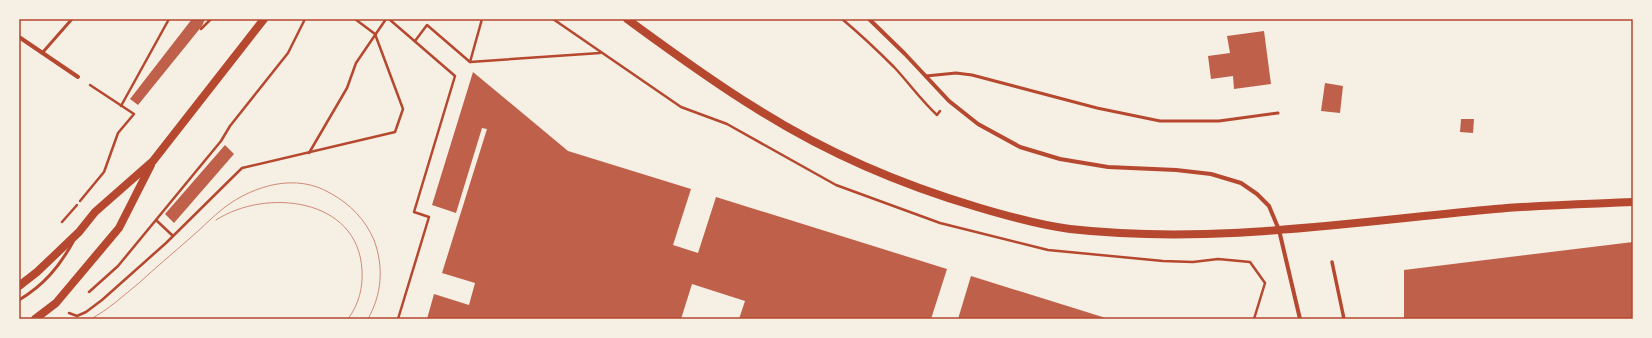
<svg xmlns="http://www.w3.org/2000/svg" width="1652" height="338" viewBox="0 0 1652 338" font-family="'IBM Plex Sans',sans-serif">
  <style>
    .building { fill: #bf614a }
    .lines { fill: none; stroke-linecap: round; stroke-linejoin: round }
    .path { stroke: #b5482f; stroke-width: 2.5 }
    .service { stroke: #b5482f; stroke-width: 3 }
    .pedestrian { stroke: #b5482f; stroke-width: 3.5 }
    .minor { stroke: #b5482f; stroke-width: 4 }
    .secondary { stroke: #b5482f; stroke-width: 8 }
    .tram { stroke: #cf8b77; stroke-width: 1 }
    .neatline { fill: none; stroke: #b5482f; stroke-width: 1.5 }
  </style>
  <rect width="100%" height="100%" fill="#f6efe4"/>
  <!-- building -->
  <g class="building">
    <polygon points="192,19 205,19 202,26 138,105 130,99"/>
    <polygon points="1264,31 1271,84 1234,89 1233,76 1211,79 1208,56 1230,53 1227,36"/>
    <polygon points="473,72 568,151 691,189 673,245 698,253 716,197 947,269 931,319 739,319 745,301 692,284 681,319 427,319 434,294 469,305 475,283 442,273 487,129 482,128 456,213 432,205"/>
    <polygon points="1325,83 1343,86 1340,113 1321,111"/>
    <polygon points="1461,119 1474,119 1473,133 1460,132"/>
    <polygon points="225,145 234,154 174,223 165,214"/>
    <polygon points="1633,242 1633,319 1404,319 1404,270"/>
    <polygon points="971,276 1109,319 958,319"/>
  </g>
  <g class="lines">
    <!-- path -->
    <g class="path">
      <polyline points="389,19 455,76 414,212 429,217 398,319"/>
      <polyline points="553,19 681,107 727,124 836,185 940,223 1048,250 1163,261 1193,262 1218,259 1250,262 1265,283 1254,319"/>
      <path d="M842,19C860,34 877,50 894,67C909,83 920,99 937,115L940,111"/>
      <polyline points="201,29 211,19"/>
      <polyline points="415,41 427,25 470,62 600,53"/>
      <polyline points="470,62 482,19"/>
      <polyline points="121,106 169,19"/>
      <polyline points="309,153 347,88 356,63 386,19"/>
      <polyline points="80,201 104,172 118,133 134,114 90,85"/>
      <polyline points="156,220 173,236"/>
      <polyline points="62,222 77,205"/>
      <polyline points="89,292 118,266 221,141 230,126 288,53 305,19"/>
      <polyline points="69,313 77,316 86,312 102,300 166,243 242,168 395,132 403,109 375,34 355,19"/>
    </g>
    <!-- service -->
    <g class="service">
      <polyline points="43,52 72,19"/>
      <polyline points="926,76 956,73 972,75 1097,108 1160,121 1219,121 1278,113"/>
      <path d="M19,300C44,285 59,267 73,242"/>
    </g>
    <!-- pedestrian -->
    <polyline class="pedestrian" points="1332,262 1344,319"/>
    <!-- minor -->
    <g class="minor">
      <polyline points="869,19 905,54 949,101 978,124 1020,147 1060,159 1108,167 1176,170 1211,174 1241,183 1257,194 1269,206 1279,230 1300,319"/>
      <polyline points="19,37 78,77"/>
    </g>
    <!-- secondary -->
    <g class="secondary">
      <path d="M627,19C668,49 710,80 754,107C823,151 899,184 977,207C1007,216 1038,225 1070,229C1212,245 1353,222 1495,209C1540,205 1587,204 1633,202"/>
      <polyline points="19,286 37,272 79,232 95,212 153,161 264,19"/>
      <polyline points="35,319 56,303 119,228 151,165"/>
    </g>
    <!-- tram -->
    <g class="tram">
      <path d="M216,220C265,188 358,197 362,270C363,288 359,304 348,319"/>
      <path d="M91,319C109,309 123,296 139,283C155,268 172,254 189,239C201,229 212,217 225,207C255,185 296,173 330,193C350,204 365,219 374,240C384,267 382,294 368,319"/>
    </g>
  </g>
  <!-- border -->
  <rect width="1652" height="338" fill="none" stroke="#f6efe4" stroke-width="40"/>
  <rect x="20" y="20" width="1612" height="298" class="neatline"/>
</svg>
